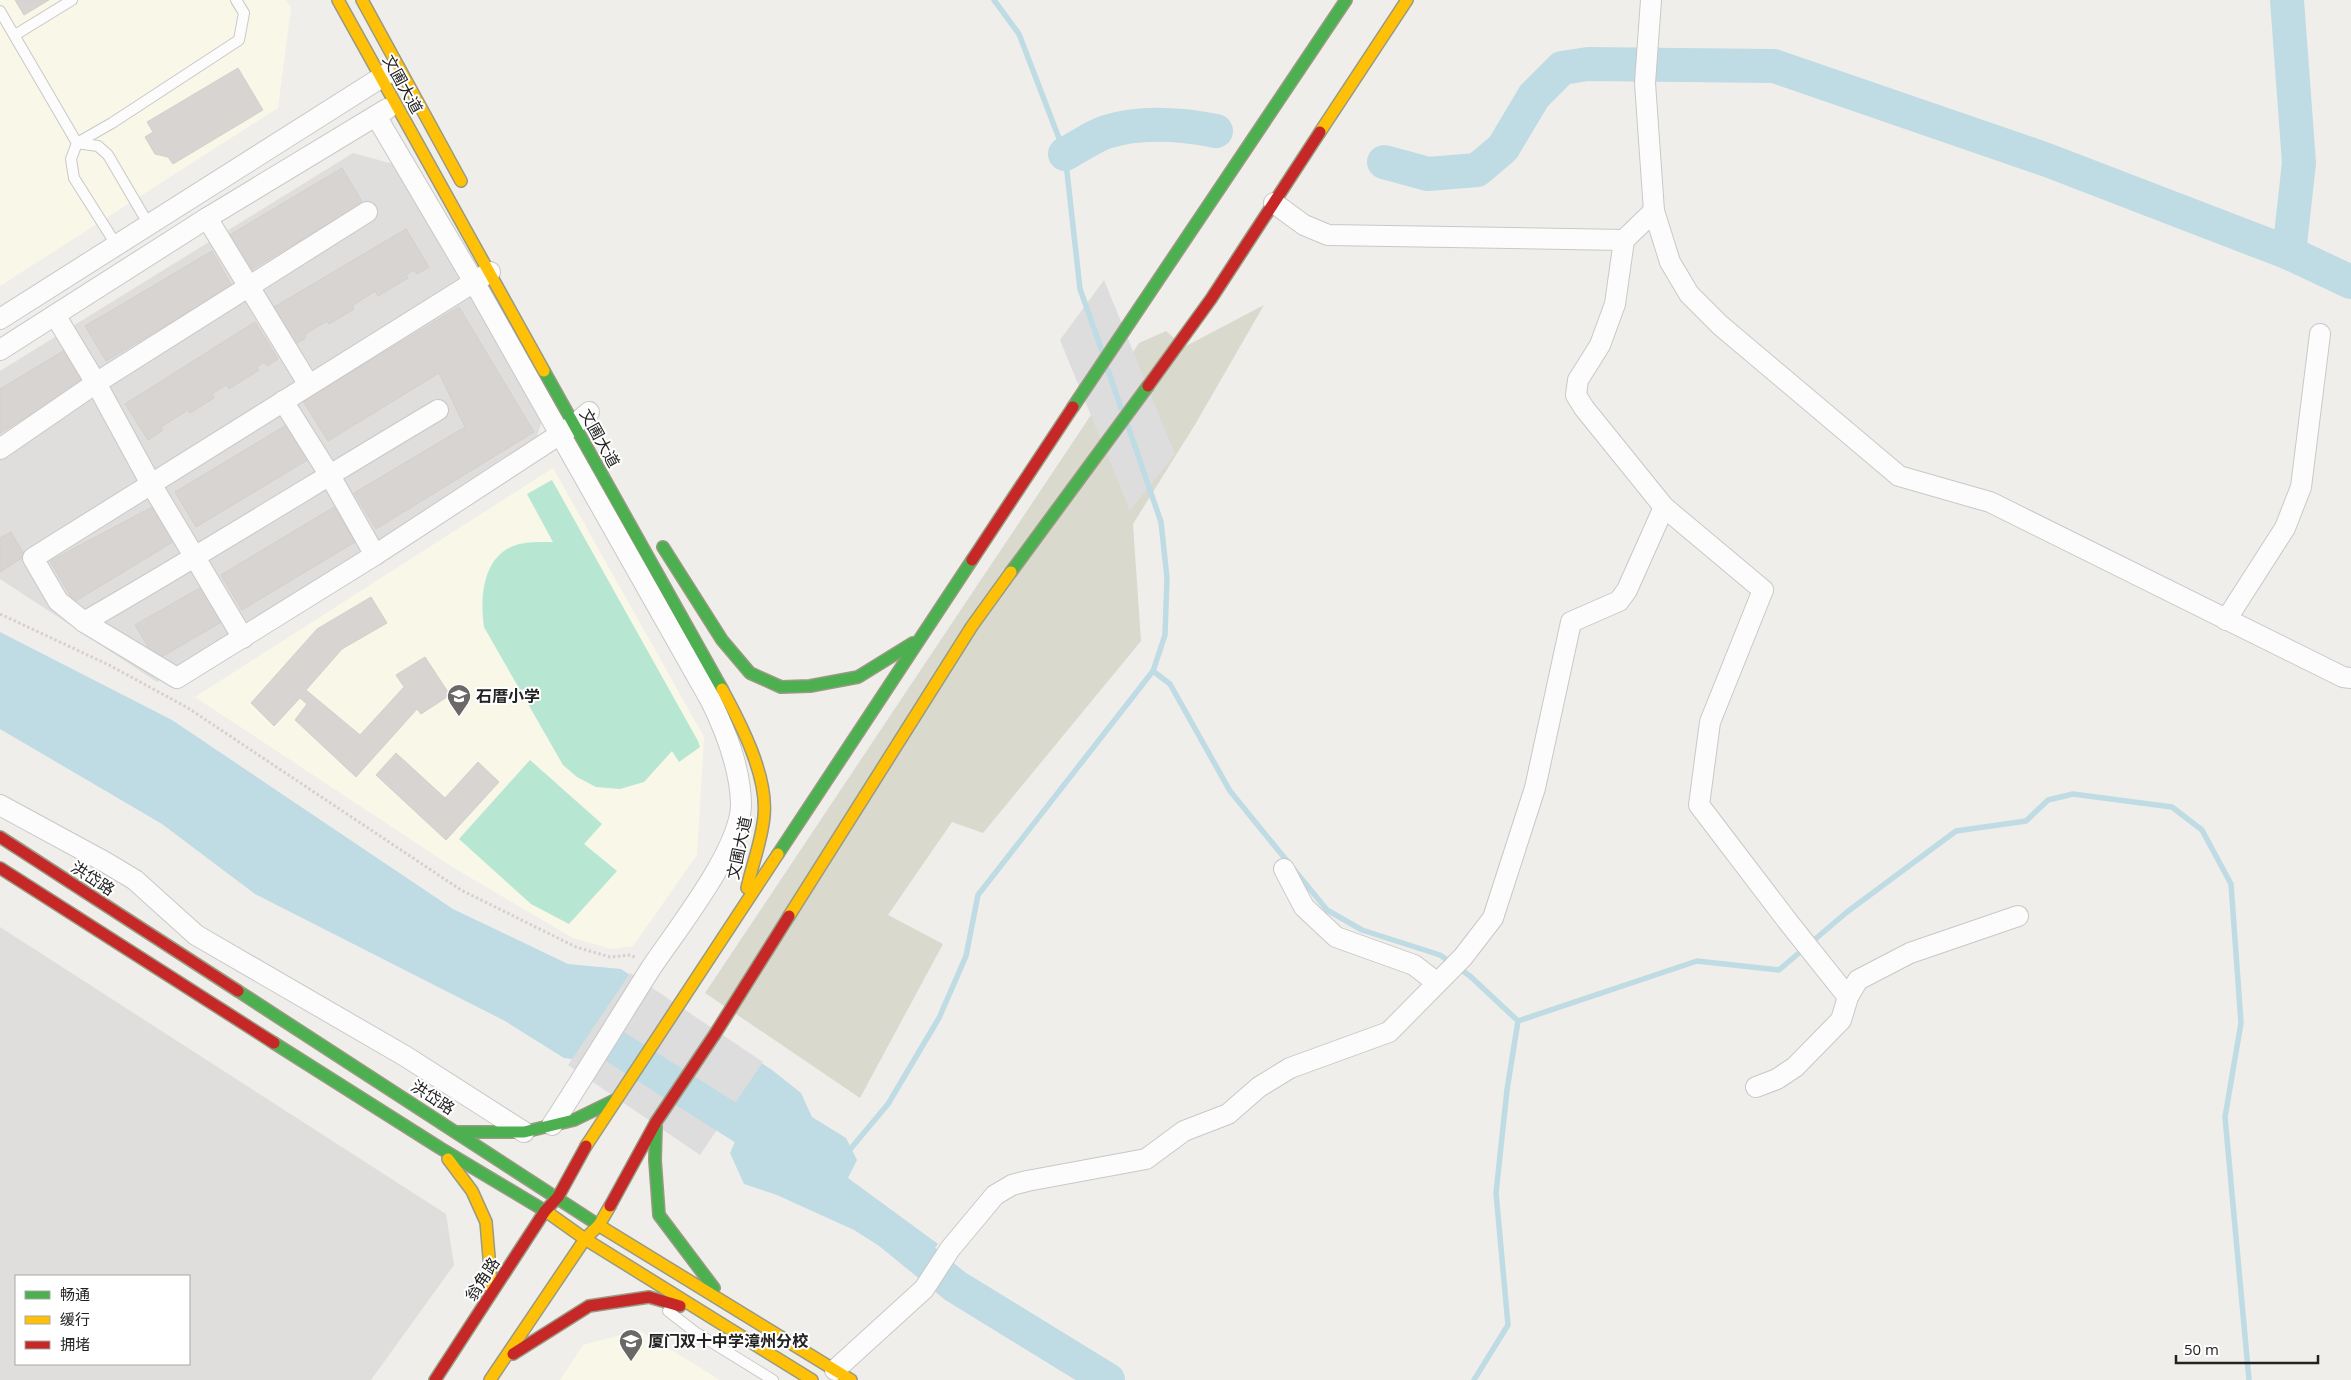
<svg xmlns="http://www.w3.org/2000/svg" width="2351" height="1380" viewBox="0 0 2351 1380" font-family="'Open Sans','Noto Sans SC',sans-serif">
  <style>
    .residential { fill: #dfdedc; fill-rule: evenodd }
    .education { fill: #f8f7e8 }
    .construction { fill: #d9d9cd }
    .pitch { fill: #b7e6d2 }
    .water { fill: #bfdbe3 }
    .pier { fill: #dedddd }
    .lines { fill: none; stroke-linecap: round; stroke-linejoin: round }
    .stream { stroke: #bfdbe3; stroke-width: 5.5 }
    .river { stroke: #bfdbe3; stroke-width: 34 }
    .building { fill: #d7d4d2; stroke: #d3d0cc }
    .lane-casing { stroke: #c9c8c7; stroke-width: 12 }
    .street-casing { stroke: #c9c8c7; stroke-width: 22 }
    .fast-casing { stroke: #999a82; stroke-width: 14 }
    .slow-casing { stroke: #999a82; stroke-width: 14 }
    .jam-casing { stroke: #999a82; stroke-width: 14 }
    .path { stroke: #dccecd; stroke-width: 3; stroke-dasharray: 2.5 2.5; stroke-linecap: butt }
    .lane { stroke: #fdfcfc; stroke-width: 10 }
    .street { stroke: #fdfcfc; stroke-width: 20 }
    .fast { stroke: #4caf50; stroke-width: 11 }
    .slow { stroke: #ffc107; stroke-width: 11 }
    .jam { stroke: #c62828; stroke-width: 11 }
    .labels { text-anchor: middle; dominant-baseline: central; stroke-width: 4; stroke-linejoin: round; paint-order: stroke }
    .street-label { font-size: 16px; fill: #222; stroke: #fff }
    .poi-label { font-size: 16px; font-weight: bold; fill: #222; stroke: #fff; text-anchor: start }
  </style>
  <rect width="100%" height="100%" fill="#f0eeeb"/>
  <!-- residential -->
  <g class="residential">
    <polygon points="353,153 397,165 543,418 535,442 157,682 0,579 0,371"/>
    <path d="M0,927L446,1214L454,1265L371,1380H0ZM189,1276V1364H16V1276Z"/>
  </g>
  <!-- education -->
  <g class="education">
    <polygon points="0,0 286,0 291,8 278,108 0,286"/>
    <polygon points="553,468 704,737 697,855 633,946 611,949 573,938 454,868 195,697"/>
    <polygon points="639,1330 720,1380 560,1380 583,1345"/>
  </g>
  <!-- construction -->
  <polygon class="construction" points="1264,305 1196,423 1133,524 1141,641 983,833 952,822 888,915 943,944 860,1098 705,993 1139,343 1166,331 1184,347"/>
  <!-- pitch -->
  <g class="pitch">
    <path d="M552,480L698,741L700,747L679,762L672,751L644,782L620,789L596,787L577,777L563,765L484,627C480,600 482,560 511,547C524,541 539,542 553,542L527,494Z"/>
    <polygon points="530,760 602,824 584,844 617,871 569,924 531,904 459,839"/>
  </g>
  <!-- water -->
  <polygon class="water" points="0,632 172,720 453,909 568,964 621,969 772,1070 801,1093 812,1117 846,1138 857,1160 848,1178 938,1244 917,1270 854,1230 777,1195 744,1184 730,1153 743,1124 671,1073 564,1058 505,1021 255,894 162,824 0,729"/>
  <!-- pier -->
  <g class="pier">
    <polygon points="1104,280 1175,454 1130,511 1060,340"/>
    <polygon points="630,973 763,1062 700,1155 568,1065"/>
  </g>
  <g class="lines">
    <!-- stream -->
    <g class="stream">
      <polyline points="994,0 1019,34 1065,154 1080,289 1102,351"/>
      <polyline points="1108,370 1121,408"/>
      <polyline points="1153,671 1170,684 1230,791 1327,910 1362,930 1440,955 1470,976 1518,1021 1697,961 1779,970 1847,912 1956,831 2026,821 2048,800 2073,794 2172,807 2202,830 2231,884 2241,1023 2225,1117 2249,1380"/>
      <polyline points="847,1153 888,1104 939,1018 966,956 978,895 1153,671 1165,635 1167,578 1161,522 1128,426"/>
      <polyline points="1474,1380 1508,1325 1496,1193 1507,1090 1518,1021"/>
    </g>
    <!-- river -->
    <g class="river">
      <polyline points="2287,0 2299,163 2289,253"/>
      <path d="M1065,154C1078,147 1092,137 1106,132C1141,121 1180,124 1216,131"/>
      <polyline points="1384,162 1428,174 1477,170 1503,148 1534,96 1562,68 1588,64 1774,66 2047,160 2289,253 2351,282"/>
      <polyline points="614,1046 781,1151"/>
      <polyline points="889,1232 955,1286 1108,1380"/>
    </g>
  </g>
  <!-- building -->
  <g class="building">
    <polygon points="15,0 49,0 24,15"/>
    <polygon points="238,68 263,110 173,164 168,157 155,154 145,137 153,132 147,122"/>
    <polygon points="342,168 363,203 249,271 228,236"/>
    <polygon points="406,229 429,267 417,274 414,270 406,275 408,278 378,296 375,291 352,306 354,309 329,324 327,321 304,335 306,338 295,344 274,307"/>
    <polygon points="212,251 232,286 106,361 85,326"/>
    <polygon points="459,307 534,432 376,529 354,493 465,427 439,373 328,441 303,401"/>
    <polygon points="255,322 278,359 267,366 264,362 257,367 259,370 229,389 226,385 212,394 214,398 190,413 188,410 161,427 163,430 148,440 125,404"/>
    <polygon points="65,350 84,383 0,433 0,389"/>
    <polygon points="288,424 309,459 196,527 175,492"/>
    <polygon points="156,505 176,540 74,602 50,561"/>
    <polygon points="334,507 355,542 242,610 221,575"/>
    <polygon points="11,532 25,556 0,572 0,538"/>
    <polygon points="205,585 225,620 156,660 135,625"/>
    <polygon points="371,597 387,623 342,649 306,690 360,735 404,687 396,675 425,657 450,695 421,714 417,709 356,777 295,720 307,704 300,698 274,726 251,703 317,629"/>
    <polygon points="396,753 445,798 478,762 499,782 446,840 376,775"/>
  </g>
  <g class="lines">
    <!-- lane casing -->
    <g class="lane-casing">
      <g id="lane">
        <polyline points="0,11 77,143 112,123 239,40 244,13 236,0"/>
        <polyline points="15,35 72,0"/>
        <polyline points="117,246 74,178 71,159 77,143 98,146 108,155 149,225"/>
        <polyline points="668,1311 695,1332 773,1380"/>
      </g>
    </g>
    <!-- street casing -->
    <g class="street-casing">
      <g id="street">
        <polyline points="1651,0 1645,83 1654,211 1670,262 1689,294 1720,325 1899,476 1990,502 2343,677 2351,678"/>
        <path d="M376,116L474,282L711,701C726,732 740,767 741,803C742,848 677,929 651,968C618,1020 586,1073 552,1125"/>
        <polyline points="1274,203 1304,225 1328,235 1624,240 1654,211"/>
        <polyline points="207,218 309,385"/>
        <polyline points="1624,240 1615,304 1600,345 1578,380 1576,395 1584,408 1664,507 1763,590 1710,722 1699,805 1789,923 1848,997"/>
        <polyline points="490,272 33,558 58,601 84,622 177,678 375,555 574,425 589,412"/>
        <polyline points="55,315 96,383 151,484 243,638"/>
        <polyline points="0,319 393,70"/>
        <polyline points="0,350 207,218 387,109"/>
        <polyline points="283,401 329,474 375,555"/>
        <polyline points="0,449 96,383 367,212"/>
        <polyline points="2226,620 2285,528 2301,487 2320,334"/>
        <path d="M84,622C204,553 320,480 438,410"/>
        <polyline points="0,805 105,862 135,880 196,935 405,1056 524,1132"/>
        <polyline points="1284,869 1304,907 1336,937 1414,965 1436,982"/>
        <polyline points="1756,1087 1777,1079 1795,1067 1841,1020 1848,997 1858,980 1910,953 2018,916"/>
        <polyline points="835,1370 924,1289 950,1249 995,1195 1012,1185 1027,1181 1146,1159 1184,1131 1228,1114 1259,1087 1290,1068 1389,1032 1463,957 1493,918 1535,788 1571,622 1619,601 1627,590 1664,507"/>
      </g>
    </g>
    <!-- fast casing -->
    <g class="fast-casing">
      <g id="fast">
        <polyline points="544,371 722,689"/>
        <polyline points="1073,407 1346,0"/>
        <polyline points="663,547 722,640 750,673 781,687 810,686 858,677 913,643"/>
        <polyline points="1011,572 1148,386"/>
        <polyline points="778,854 972,560"/>
        <polyline points="238,991 603,1228"/>
        <polyline points="274,1043 440,1148 547,1212"/>
        <polyline points="656,1126 655,1160 659,1215 714,1288"/>
        <polyline points="458,1132 524,1132 574,1120 615,1100"/>
      </g>
    </g>
    <!-- slow casing -->
    <g class="slow-casing">
      <g id="slow">
        <polyline points="338,0 544,371"/>
        <polyline points="362,0 461,181"/>
        <polyline points="1320,132 1407,0"/>
        <path d="M722,689C741,724 768,776 764,816C762,840 752,865 747,888"/>
        <polyline points="789,916 972,626 1011,572"/>
        <polyline points="586,1146 778,854"/>
        <polyline points="448,1159 472,1191 486,1222 492,1292"/>
        <polyline points="547,1212 585,1239 812,1380"/>
        <polyline points="603,1228 851,1380"/>
        <polyline points="490,1380 585,1239 599,1225 610,1206"/>
      </g>
    </g>
    <!-- jam casing -->
    <g class="jam-casing">
      <g id="jam">
        <polyline points="1148,386 1211,299 1320,132"/>
        <polyline points="972,560 1073,407"/>
        <polyline points="0,837 238,991"/>
        <polyline points="0,868 274,1043"/>
        <polyline points="610,1206 656,1122 715,1034 789,916"/>
        <polyline points="513,1354 589,1306 649,1297 680,1306"/>
        <polyline points="435,1380 545,1211 558,1197 586,1146"/>
      </g>
    </g>
    <!-- path -->
    <polyline class="path" points="0,614 109,665 188,708 461,890 576,947 610,957 631,955 636,958"/>
    <!-- lane -->
    <use href="#lane" class="lane"/>
    <!-- street -->
    <use href="#street" class="street"/>
    <!-- fast -->
    <use href="#fast" class="fast"/>
    <!-- slow -->
    <use href="#slow" class="slow"/>
    <!-- jam -->
    <use href="#jam" class="jam"/>
  </g>
  <!-- icons -->
  <defs>
    <g id="school-pin" transform="scale(1.25)"><path d="M0 17L-7.5 6A9.5 9.5 0 1 1 7.5 6Z" fill="#6a6968" stroke="#fff"/><path d="M0-5L7-2L0 1L-7-2ZM-4 1L0 2.5L4 1V4Q0 6-4 4Z" fill="#fff"/></g>
  </defs>
  <g fill-rule="evenodd">
    <use href="#school-pin" x="459" y="696"/>
    <use href="#school-pin" x="631" y="1341"/>
  </g>
  <g class="labels">
    <!-- street labels -->
    <g class="street-label">
      <text transform="translate(403 84) rotate(61)">文圃大道</text>
      <text transform="translate(600 438) rotate(61)">文圃大道</text>
      <text transform="translate(739 848) rotate(-78)">文圃大道</text>
      <text transform="translate(93 878) rotate(33)">洪岱路</text>
      <text transform="translate(433 1097) rotate(33)">洪岱路</text>
      <text transform="translate(482 1279) rotate(-57)">翁角路</text>
    </g>
    <!-- poi labels -->
    <g class="poi-label">
      <text x="476" y="696">石厝小学</text>
      <text x="648" y="1341">厦门双十中学漳州分校</text>
    </g>
  </g>
  <!-- legend -->
  <rect x="15" y="1275" width="175" height="90" fill="#ffffff" stroke="#a7a7a7"/>
  <rect x="25" y="1291" width="25" height="8" fill="#4caf50" stroke="#a7a7a7"/>
  <text x="60" y="1300" font-size="15" fill="#222222">畅通</text>
  <rect x="25" y="1316" width="25" height="8" fill="#ffc107" stroke="#a7a7a7"/>
  <text x="60" y="1325" font-size="15" fill="#222222">缓行</text>
  <rect x="25" y="1341" width="25" height="8" fill="#c62828" stroke="#a7a7a7"/>
  <text x="60" y="1350" font-size="15" fill="#222222">拥堵</text>
  <!-- scale -->
  <path d="M2176 1355v8h142v-8" fill="none" stroke="#222222" stroke-width="2.5"/>
  <text x="2184" y="1355" font-size="15" fill="#222222" stroke="#ffffff" stroke-width="4" paint-order="stroke">50 m</text>
</svg>
